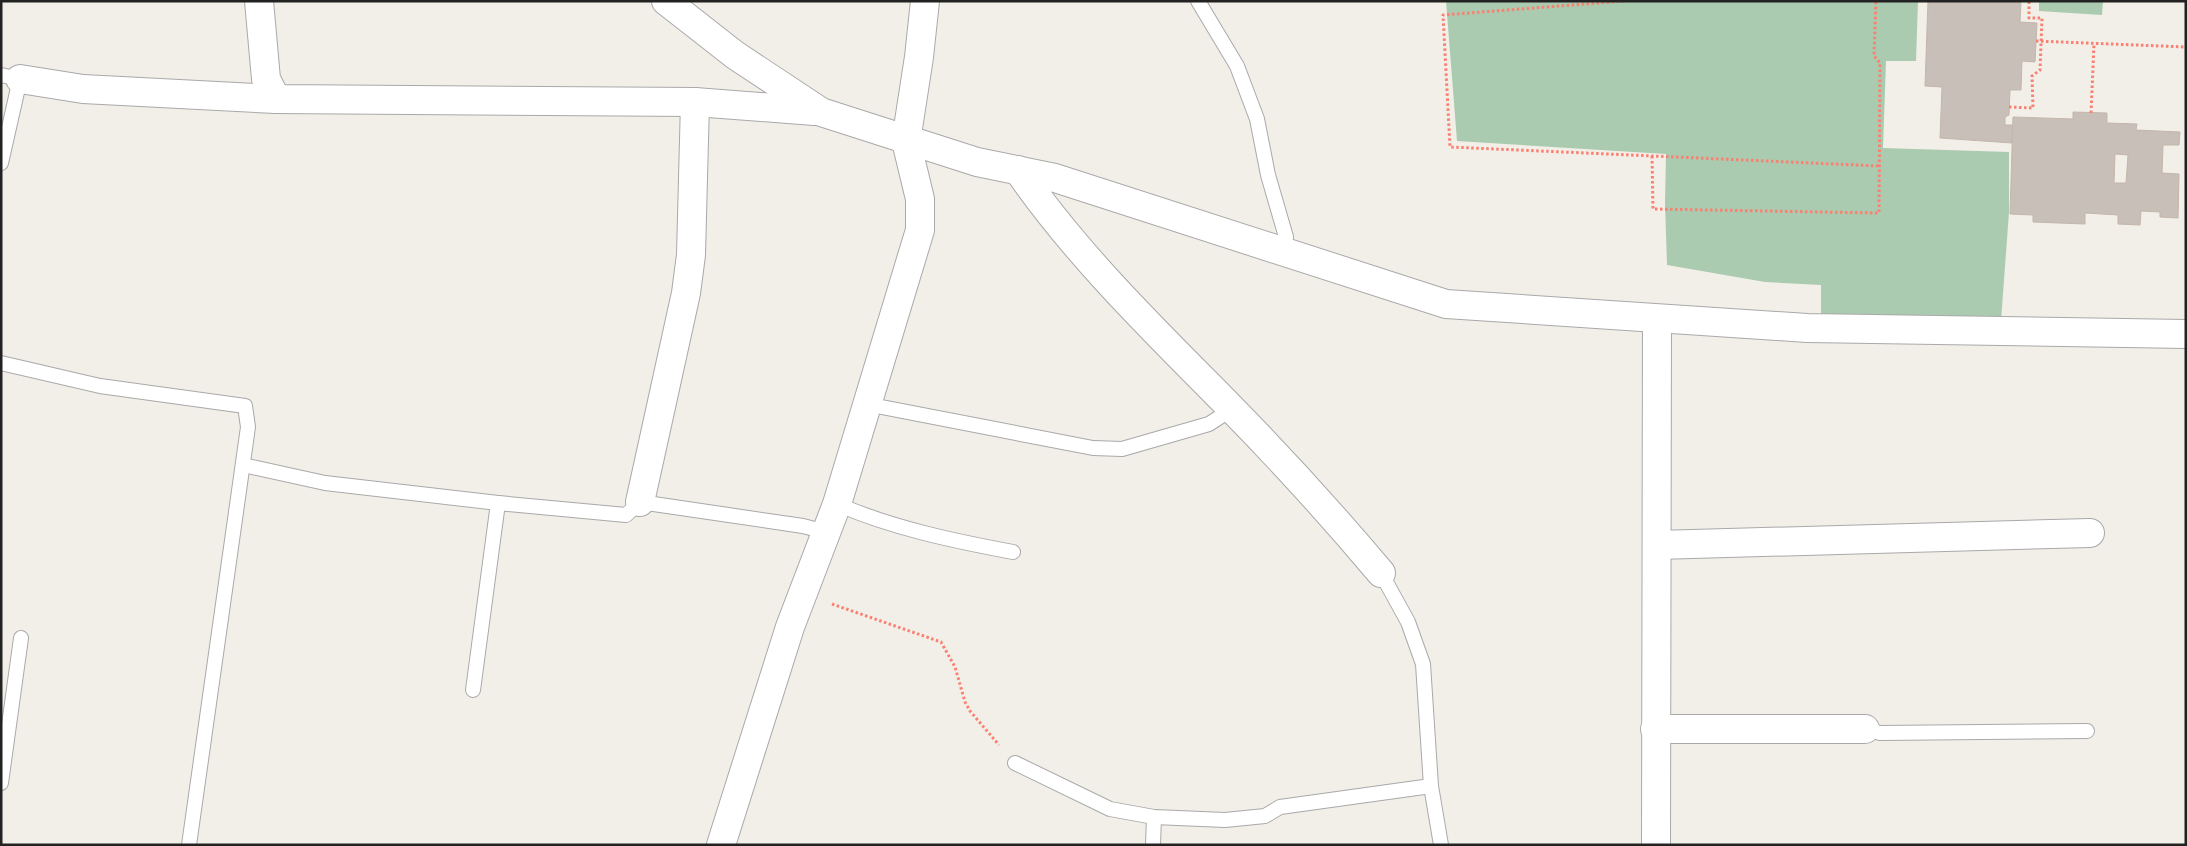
<svg xmlns="http://www.w3.org/2000/svg" width="2187" height="846" viewBox="0 0 2187 846" font-family="Raleway,sans-serif">
  <style>
    .cemetery { fill: #aacbaf }
    .building { fill: #c7bfb8; stroke: #c4b6ab; fill-rule: evenodd }
    .lines { fill: none; stroke-linecap: round; stroke-linejoin: round }
    .service-casing { stroke: #a9a9a9; stroke-width: 16 }
    .minor-casing { stroke: #a9a9a9; stroke-width: 30 }
    .path { stroke: #fa8072; stroke-width: 3; stroke-dasharray: 2.5 2.5; stroke-linecap: butt }
    .service { stroke: #fff; stroke-width: 14 }
    .minor { stroke: #fff; stroke-width: 28 }
  </style>
  <rect width="100%" height="100%" fill="#f2efe9"/>
  <!-- cemetery -->
  <g class="cemetery">
    <polygon points="1446,1 1918,1 1916,61 1886,61 1883,148 2009,152 2009,212 2001,321 1821,316 1821,285 1765,282 1667,265 1665,203 1666,154 1457,141"/>
    <polygon points="2039,1 2103,1 2102,15 2039,11"/>
  </g>
  <!-- building -->
  <g class="building">
    <polygon points="1928,1 2021,1 2020,22 2037,23 2035,62 2022,61 2021,90 2010,90 2009,115 2005,117 2005,125 2013,125 2012,143 1940,138 1942,87 1925,86"/>
    <path d="M2073,112L2107,113V123L2137,124L2136,130L2180,132L2179,145H2163L2162,173L2179,174L2178,218L2160,217V212L2141,211L2140,225L2118,224V215L2085,213V224L2033,222V215L2010,214L2013,117L2073,119ZM2115,154L2128,155L2126,183H2114Z"/>
  </g>
  <g class="lines">
    <!-- service casing -->
    <g class="service-casing">
      <g id="service">
        <polyline points="1198,1 1237,66 1257,119 1268,175 1286,237 1284,252"/>
        <polyline points="1,75 20,79 1,163"/>
        <polyline points="1,363 100,386 245,406 248,427 189,845"/>
        <polyline points="866,404 1093,448 1122,449 1209,424 1232,409"/>
        <polyline points="243,465 325,483 498,503 626,515 640,502 803,526 826,532"/>
        <path d="M837,504C892,528 954,541 1013,552"/>
        <polyline points="1381,573 1408,622 1423,664 1431,786 1441,845"/>
        <polyline points="473,690 498,503"/>
        <polyline points="1865,729 1880,733 2087,731"/>
        <polyline points="1015,763 1110,809 1154,817 1225,820 1265,816 1280,807 1431,786"/>
        <polyline points="1,783 21,638"/>
        <polyline points="1153,845 1154,817"/>
      </g>
    </g>
    <!-- minor casing -->
    <g class="minor-casing">
      <g id="minor">
        <polyline points="259,1 266,79 276,99"/>
        <polyline points="666,1 735,55 821,112 977,162 1055,178 1446,304 1807,328 2186,334"/>
        <polyline points="20,79 83,89 276,99 695,102 814,111"/>
        <path d="M1018,170C1078,257 1156,332 1230,407C1283,461 1333,516 1381,573"/>
        <polyline points="640,502 686,293 691,255 695,102"/>
        <polyline points="1657,545 2090,533"/>
        <polyline points="1655,729 1865,729"/>
        <polyline points="721,845 790,627 837,504 920,230 920,199 906,141 919,57 925,1"/>
        <polyline points="1656,845 1657,319"/>
      </g>
    </g>
    <!-- path -->
    <g class="path">
      <polyline points="1624,1 1443,15 1450,147 1879,166"/>
      <polyline points="2036,41 2186,47"/>
      <polyline points="2009,107 2033,108 2032,76 2040,70 2042,18 2029,18 2029,1"/>
      <polyline points="2091,113 2094,44"/>
      <polyline points="1652,156 1653,209 1879,213 1880,63 1874,56 1876,1"/>
      <polyline points="832,604 941,642 955,667 965,702 970,711 999,745"/>
    </g>
    <!-- service -->
    <use href="#service" class="service"/>
    <!-- minor -->
    <use href="#minor" class="minor"/>
  </g>
  <!-- border -->
  <rect width="2187" height="846" fill="none" stroke="#222222" stroke-width="5"/>
</svg>
